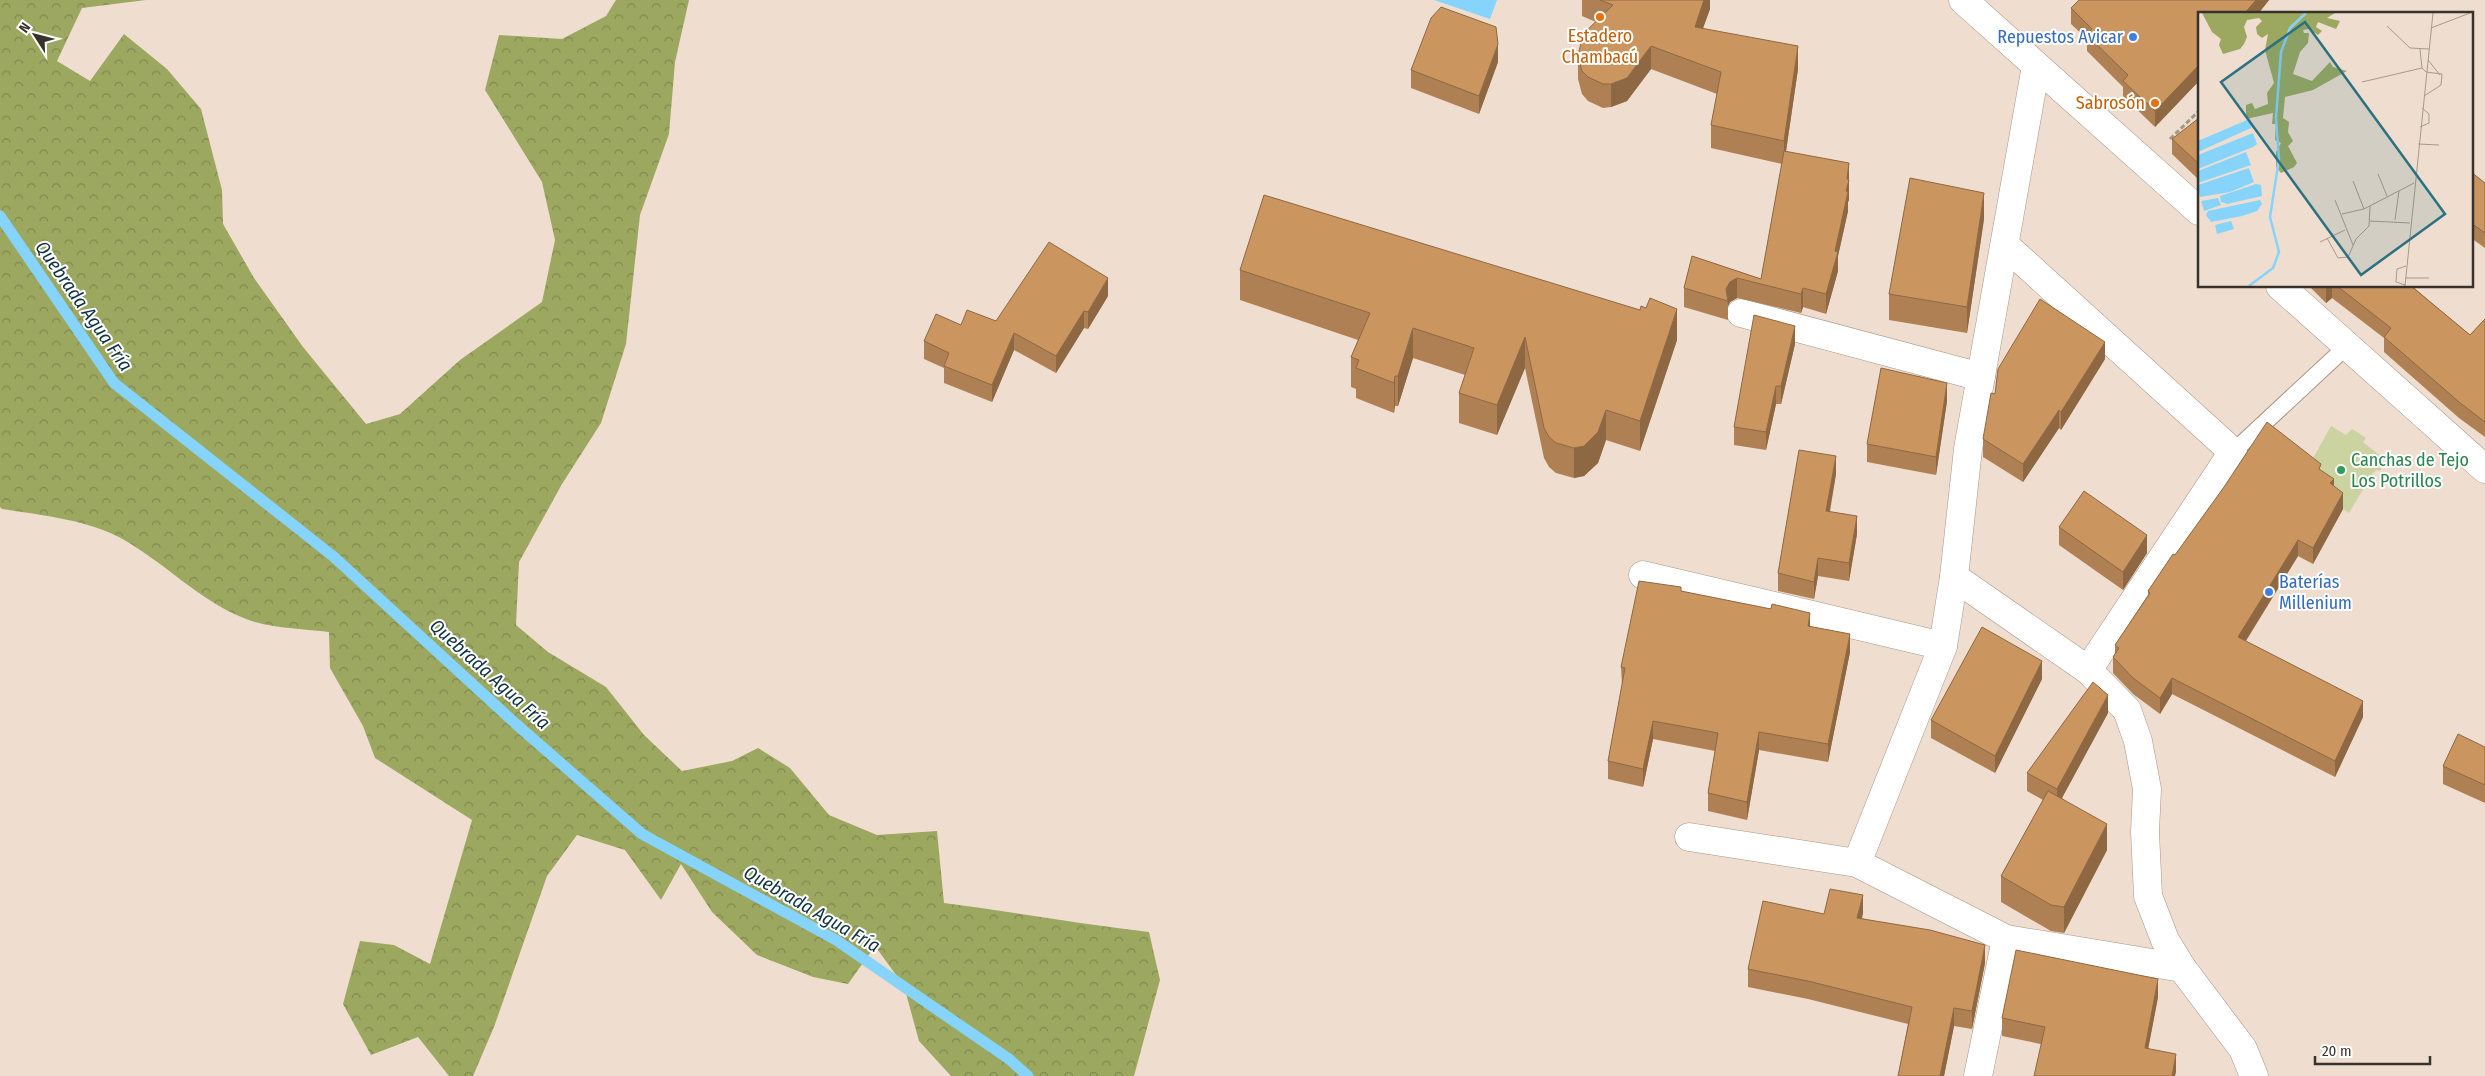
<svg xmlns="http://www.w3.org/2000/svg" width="2485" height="1076" viewBox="0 0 2485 1076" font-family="'Fira Sans Condensed',sans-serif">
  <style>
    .grass { fill: #cbd4a0 }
    .forest { fill: url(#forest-crowns) }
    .water { fill: #86d4fc }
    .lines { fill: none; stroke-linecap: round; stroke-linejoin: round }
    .stream { stroke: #86d4fc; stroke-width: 11 }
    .lane-casing { stroke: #a79688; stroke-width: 18 }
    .street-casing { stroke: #a79688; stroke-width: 29 }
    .primary-casing { stroke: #a79688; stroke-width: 29 }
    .path { stroke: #a4988d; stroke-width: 3; stroke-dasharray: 5 2.5; stroke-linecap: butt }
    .lane { stroke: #fff; stroke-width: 16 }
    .street { stroke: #fff; stroke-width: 28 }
    .primary { stroke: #fff; stroke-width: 28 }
    .wall { fill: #af8053 }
    .shaded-wall { fill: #8e6843 }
    .building { fill: #cb9560; stroke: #8e6843 }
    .food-dot { fill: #e8710a; stroke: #fff; stroke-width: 2 }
    .shop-dot { fill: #3f7fe0; stroke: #fff; stroke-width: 2 }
    .leisure-dot { fill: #2e9e5b; stroke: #fff; stroke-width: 2 }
    .labels { text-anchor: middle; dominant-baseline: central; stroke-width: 4; stroke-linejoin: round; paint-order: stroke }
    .food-label { font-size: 18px; fill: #c56008; stroke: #fff }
    .shop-label { font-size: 18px; fill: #366cbe; stroke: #fff; text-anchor: end }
    .leisure-label { font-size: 18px; fill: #27864d; stroke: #fff; text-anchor: start }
    .water-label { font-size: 19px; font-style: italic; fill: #0f3344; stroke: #fff }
    .inset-river { fill: none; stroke: #86d4fc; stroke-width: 2.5 }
    .inset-road { fill: none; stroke: #a6998e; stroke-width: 1 }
    .view { fill: #2c7180; fill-opacity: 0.15; stroke: #2c7180; stroke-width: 2.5 }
    .inset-edge { fill: none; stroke: #38322c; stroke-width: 2.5 }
  </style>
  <defs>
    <pattern id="forest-crowns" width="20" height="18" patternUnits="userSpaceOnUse" patternTransform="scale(1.25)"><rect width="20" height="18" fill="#9ca860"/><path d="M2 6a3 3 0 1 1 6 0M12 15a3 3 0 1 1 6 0" fill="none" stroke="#80894f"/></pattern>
  </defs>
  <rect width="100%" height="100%" fill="#efdecf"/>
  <!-- grass -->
  <polygon class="grass" points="2331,426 2346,435 2352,429 2366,438 2363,442 2382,457 2378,462 2383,466 2380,471 2377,470 2373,473 2349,513 2330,500 2307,469"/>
  <!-- forest -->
  <path class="forest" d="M0,0H146L82,8L57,61L90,81L124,34L167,69L201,109L222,190L223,224L254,278L303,347L366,424L400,414L460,360L542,302L555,240L542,182L485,90L499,35L562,39L606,16L616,0H689L675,62L669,134L640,215L626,344L601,423L562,484L519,562L516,625L548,652L606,687L644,735L682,771L732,761L758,748L790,768L829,815L877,835L937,831L944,903C1013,912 1080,924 1149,932L1160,980L1134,1076H951L919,1041L904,986L875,946L848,984L813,977L757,955L712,912L681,864L661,900L625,850L577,835L547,876L494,1027L473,1076H449L418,1037L371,1055L343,1004L360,941L394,945L430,964L472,820L375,758L363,726L330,668L329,632C304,629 269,628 246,619C199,601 161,559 117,536C82,519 40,515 2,509L0,507Z"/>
  <!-- water -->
  <polygon class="water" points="1434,0 1497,0 1490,19"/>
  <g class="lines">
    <!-- stream -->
    <polyline class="stream" points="0,216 114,383 334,557 516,724 642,834 836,940 1009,1059 1028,1076"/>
    <!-- lane casing -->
    <g class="lane-casing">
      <polyline id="lane" points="2233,452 2346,347"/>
    </g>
    <!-- street casing -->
    <g class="street-casing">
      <g id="street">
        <polyline points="2005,245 2233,452 2088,670"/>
        <polyline points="1741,313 1981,377"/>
        <polyline points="1643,575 1943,646"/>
        <polyline points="1954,577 2088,670 2127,710 2138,741 2147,789 2145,832 2148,896 2165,940 2182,968 2243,1049 2254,1076"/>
        <polyline points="1689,837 1857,863 2006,939 2182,968"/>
        <polyline points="1857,863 1943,646 1954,577 1968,449 2036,66"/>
        <polyline points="1978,1076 2006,939"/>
      </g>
    </g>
    <!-- primary casing -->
    <g class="primary-casing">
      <g id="primary">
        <polyline points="1963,0 2199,211"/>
        <polyline points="2280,286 2485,469"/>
      </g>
    </g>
    <!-- path -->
    <polyline class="path" points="2170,139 2199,111"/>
    <!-- lane -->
    <use href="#lane" class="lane"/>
    <!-- street -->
    <use href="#street" class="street"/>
    <!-- primary -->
    <use href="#primary" class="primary"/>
  </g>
  <!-- wall -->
  <g class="wall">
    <polygon points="1582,0 1710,0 1710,9 1703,28 1798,69 1786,152 1849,163 1849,200 1848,202 1848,211 1838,256 1838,271 1826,314 1803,307 1801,313 1737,298 1730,302 1728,306 1728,320 1684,307 1684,288 1692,256 1761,279 1782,164 1711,148 1711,125 1717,94 1651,69 1627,101 1611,107 1603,108 1588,101 1582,94 1578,79 1578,56 1596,22 1582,16"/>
    <polygon points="2269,0 2258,14 2199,14 2199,81 2155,127 2123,96 2123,87 2087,51 2087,39 2071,24 2071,8"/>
    <polygon points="1498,62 1479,114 1411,88 1411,70"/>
    <polygon points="2199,118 2199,180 2172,154 2172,139"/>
    <polygon points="2471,172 2485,183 2485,248 2471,238"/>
    <polygon points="1984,219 1967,333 1889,320 1889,294"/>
    <polygon points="1240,270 1677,340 1640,451 1606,440 1598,463 1584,476 1574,478 1556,473 1549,467 1544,458 1525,368 1497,435 1459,423 1459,393 1465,375 1413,358 1398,406 1395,406 1394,413 1356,398 1356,389 1351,387 1351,357 1358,340 1240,300"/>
    <polygon points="2309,286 2414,286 2413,287 2470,335 2485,319 2485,437 2459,418 2384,352 2384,338 2332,298 2326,303"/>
    <polygon points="1108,296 1088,329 1084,328 1056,373 1014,350 992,402 944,383 944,368 924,359 924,341 996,321"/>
    <polygon points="1795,344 1781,404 1776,404 1766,450 1734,445 1734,427"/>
    <polygon points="2105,359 2061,430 2059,428 2023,482 1983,457 1983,439"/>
    <polygon points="1947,401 1936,475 1867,462 1867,444"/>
    <polygon points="2321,471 2334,486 2343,509 2313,564 2298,556 2246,641 2363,717 2335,777 2172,694 2160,714 2133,694 2113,673 2113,657 2115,654 2115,645 2148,595 2148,591 2175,555"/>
    <polygon points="1836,474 1830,512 1857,534 1849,581 1818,576 1814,599 1778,591 1778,573"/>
    <polygon points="2059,527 2147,553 2123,590 2059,545"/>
    <polygon points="1681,591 1810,626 1850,652 1828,762 1759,750 1747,820 1708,811 1708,793 1715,751 1653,739 1643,787 1608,779 1608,761 1622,685 1621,667"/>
    <polygon points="2042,679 1995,773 1931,738 1931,720"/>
    <polygon points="2108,713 2062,798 2107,850 2064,933 2051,931 2001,902 2001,876 2043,800 2027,791 2027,773"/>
    <polygon points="2485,747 2485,803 2443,784 2443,766"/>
    <polygon points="1863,913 1862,918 1985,963 1972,1029 1954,1026 1944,1076 1898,1076 1908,1024 1808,999 1748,987 1748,969 1824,914"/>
    <polygon points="2158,997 2148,1048 2176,1072 2002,1036 2002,1018"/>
  </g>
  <!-- shaded-wall -->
  <g class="shaded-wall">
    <polygon points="1704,0 1710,0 1710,9 1695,50 1695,27"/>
    <polygon points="2256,0 2269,0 2258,14 2244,14"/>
    <polygon points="1498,44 1498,62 1479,114 1479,96"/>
    <polygon points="1651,46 1651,69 1627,101 1611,107 1611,84"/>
    <polygon points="1798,46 1798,69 1784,164 1784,141"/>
    <polygon points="2199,65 2199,81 2155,127 2155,111"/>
    <polygon points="1849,163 1849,200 1848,202 1848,211 1838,256 1838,271 1826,314 1826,294 1846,191"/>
    <polygon points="1984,193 1984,219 1967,333 1967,307"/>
    <polygon points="1108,278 1108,296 1088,329 1088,312"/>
    <polygon points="1737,278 1737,298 1730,302 1728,306 1726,289 1730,282"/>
    <polygon points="2328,286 2332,286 2332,298 2326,303 2326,287"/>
    <polygon points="1803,288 1803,307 1801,313 1801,294"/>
    <polygon points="1677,309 1677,340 1640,451 1640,421"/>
    <polygon points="1084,311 1084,328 1056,373 1056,356"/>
    <polygon points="1795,326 1795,344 1781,404 1781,386"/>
    <polygon points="1413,328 1413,358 1398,406 1398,376"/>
    <polygon points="1014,333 1014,350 992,402 992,385"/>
    <polygon points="1525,337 1525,368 1497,435 1497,405"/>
    <polygon points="2105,342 2105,359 2061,430 2061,412"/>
    <polygon points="1395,376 1395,406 1394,413 1394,383"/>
    <polygon points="1947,383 1947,401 1936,475 1936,457"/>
    <polygon points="1776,386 1776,404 1766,450 1766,432"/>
    <polygon points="1606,410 1606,440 1598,463 1584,476 1574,478 1574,448"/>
    <polygon points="2059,410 2059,428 2023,482 2023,464"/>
    <polygon points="1836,456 1836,474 1826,529 1826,511"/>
    <polygon points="2334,479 2334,495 2330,483"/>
    <polygon points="2343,493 2343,509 2313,564 2313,548"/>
    <polygon points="1857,516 1857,534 1849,581 1849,563"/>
    <polygon points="2147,535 2147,553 2123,590 2123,572"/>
    <polygon points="2298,540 2298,556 2238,653 2238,637"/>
    <polygon points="1818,558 1818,576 1814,599 1814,582"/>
    <polygon points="1810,613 1810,630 1808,626"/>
    <polygon points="1850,634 1850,652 1828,762 1828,744"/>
    <polygon points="2042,661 2042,679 1995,773 1995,756"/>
    <polygon points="2172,678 2172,694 2160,714 2160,698"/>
    <polygon points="2108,695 2108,713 2057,807 2057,789"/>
    <polygon points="2363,701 2363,717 2335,777 2335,761"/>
    <polygon points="1653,721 1653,739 1643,787 1643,769"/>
    <polygon points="1759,732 1759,750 1747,820 1747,802"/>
    <polygon points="2107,824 2107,850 2064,933 2064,907"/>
    <polygon points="1863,895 1863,913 1857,936 1857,918"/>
    <polygon points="1985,945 1985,963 1972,1029 1972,1011"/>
    <polygon points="2158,979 2158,997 2145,1066 2145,1048"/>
    <polygon points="1954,1008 1954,1026 1944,1076 1940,1076"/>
    <polygon points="2176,1054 2176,1072 2175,1076 2172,1076"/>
  </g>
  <!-- building -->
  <g class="building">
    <polygon points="1600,0 1704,0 1695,27 1798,46 1784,141 1711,125 1721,72 1651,46 1627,78 1611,84 1603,84 1588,77 1582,71 1578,56 1583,34 1613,5"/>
    <polygon points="2079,0 2256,0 2244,14 2199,14 2199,65 2155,111 2123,81 2128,75 2087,35 2092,29 2071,8"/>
    <polygon points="1441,7 1496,27 1498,44 1479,96 1411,70 1431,18"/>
    <polygon points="2199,118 2199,164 2172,139"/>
    <polygon points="1784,151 1849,163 1847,179 1849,180 1846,191 1848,192 1835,251 1838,252 1826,294 1803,288 1801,294 1737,278 1730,282 1726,289 1728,301 1684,288 1692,256 1761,279"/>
    <polygon points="2471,172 2485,183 2485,233 2471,223"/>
    <polygon points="1910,178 1984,193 1967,307 1889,294"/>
    <polygon points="1264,195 1640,310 1641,306 1646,308 1650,298 1677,309 1640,421 1606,410 1598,432 1584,446 1574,448 1556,443 1549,437 1544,428 1525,337 1497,405 1459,393 1474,348 1413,328 1398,376 1395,376 1394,383 1356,368 1359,360 1351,357 1370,313 1240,270"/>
    <polygon points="1049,242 1108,278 1088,312 1084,311 1056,356 1014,333 992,385 944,366 949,353 924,341 936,314 961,325 967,310 996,321"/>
    <polygon points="2337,286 2411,286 2470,335 2485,319 2485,422 2459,402 2384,337 2391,328"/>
    <polygon points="2040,299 2105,342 2061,412 2059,410 2023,464 1983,439 1991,393 1995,394 1998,369"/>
    <polygon points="1754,315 1795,326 1781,386 1776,386 1766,432 1734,427"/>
    <polygon points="1881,368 1947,383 1936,457 1867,444"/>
    <polygon points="2267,422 2321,464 2319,469 2334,479 2330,483 2343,493 2313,548 2298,540 2238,637 2363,701 2335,761 2172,678 2160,698 2133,678 2113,657 2119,648 2115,645 2150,593 2148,591 2173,554 2175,555 2224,487"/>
    <polygon points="1799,450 1836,456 1826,511 1857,516 1849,563 1818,558 1814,582 1778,573"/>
    <polygon points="2084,491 2147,535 2123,572 2059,527"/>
    <polygon points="1639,581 1681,587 1681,591 1771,609 1772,604 1810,613 1808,626 1850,634 1828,744 1759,732 1747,802 1708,793 1718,733 1653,721 1643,769 1608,761 1625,668 1621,667"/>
    <polygon points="1982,627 2042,661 1995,756 1931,720"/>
    <polygon points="2093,682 2108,695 2057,789 2027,773"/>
    <polygon points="2458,734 2485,747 2485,785 2443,766"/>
    <polygon points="2048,791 2107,824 2064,907 2051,905 2001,876"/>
    <polygon points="1830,889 1863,895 1857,918 1930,930 1985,945 1972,1011 1954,1008 1940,1076 1898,1076 1912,1007 1808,981 1748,969 1763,901 1824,914"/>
    <polygon points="2016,950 2158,979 2145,1048 2176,1054 2172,1076 2034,1076 2045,1027 2002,1018"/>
  </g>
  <!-- markers -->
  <g class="food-dot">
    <circle cx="1600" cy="17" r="5"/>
    <circle cx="2155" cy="103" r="5"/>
  </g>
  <g class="shop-dot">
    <circle cx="2133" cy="37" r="5"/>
    <circle cx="2269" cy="592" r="5"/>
  </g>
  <circle class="leisure-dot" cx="2341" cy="470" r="5"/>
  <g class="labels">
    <!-- food labels -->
    <g class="food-label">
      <text x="1600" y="36">Estadero<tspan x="1600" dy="21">Chambacú</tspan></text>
      <text x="2145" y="103" text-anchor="end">Sabrosón</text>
    </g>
    <!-- shop labels -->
    <g class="shop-label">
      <text x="2123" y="37">Repuestos Avicar</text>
      <text x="2279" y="582" text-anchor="start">Baterías<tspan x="2279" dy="21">Millenium</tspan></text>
    </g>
    <!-- leisure labels -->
    <g class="leisure-label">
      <text x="2351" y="460">Canchas de Tejo<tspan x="2351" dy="21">Los Potrillos</tspan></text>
    </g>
    <!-- water labels -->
    <g class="water-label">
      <text transform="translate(84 306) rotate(55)">Quebrada Agua Fría</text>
      <text transform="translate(490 674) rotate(42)">Quebrada Agua Fría</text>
      <text transform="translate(812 909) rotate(30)">Quebrada Agua Fría</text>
    </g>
  </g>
  <!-- overview -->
  <g transform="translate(2198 12)">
    <rect width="275" height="275" fill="#efdecf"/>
    <path d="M4,1H137L129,6L142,9L138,17L120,10L118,15L124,19L120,23L111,17L105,18L106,21H111L110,31L102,40L95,62L114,69L132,50L135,55L149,59L115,78L87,85L85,106L91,110L90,120L95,129L90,134L99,151L96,155L83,161L78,155V140L83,131L77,128L78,112H74L75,101L48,107V93L54,91L57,97L70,92L69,81L76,71L67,38L70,22L64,26L59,22L58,15L64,9L61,6L49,8L46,15L49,25L46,32L42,37L25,42L21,33L23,27L14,20Z" fill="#9ca860"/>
    <path d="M49,108L54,112L53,116L0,140V129ZM55,121L59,132L55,135L0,157V143ZM48,140L53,153L0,171V159ZM51,156L56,170L32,180L2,185L0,173ZM58,172L63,173L64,184L29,192L23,190L22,184ZM20,186L23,193L6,199L3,189ZM62,188L64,192L59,199L44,204L13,210L8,203L10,199ZM33,209L36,217L19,222L17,213Z" fill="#86d4fc"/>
    <path class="inset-river" d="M51,274L75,256L81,240L72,205L81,147L78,106L83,40L92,16L108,1"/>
    <path class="inset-road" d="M189,14L212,36L231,37M233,16L272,1M222,37L224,56M230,48L242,63M164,70L224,56L228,60L244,62L243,73L226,84M222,115L231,111V102L224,96M220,132L241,133M180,162L189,184M155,169L166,197M137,188L155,233M144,202L166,197L216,171M197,208L201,179M172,209L212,211M129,226L140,246L150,245L158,227L171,214L172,194M122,230L147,218M207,266H231M207,273L198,270L199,257L208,254M207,274L235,1"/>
    <path class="view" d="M107,10L247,202L163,263L23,70Z"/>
    <rect width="275" height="275" class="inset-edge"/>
  </g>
  <!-- north arrow -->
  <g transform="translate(35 35) rotate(306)" stroke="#ffffff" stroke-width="4" paint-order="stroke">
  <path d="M0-4L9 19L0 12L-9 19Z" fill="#38322c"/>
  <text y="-8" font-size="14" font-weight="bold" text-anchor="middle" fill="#38322c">N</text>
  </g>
  <!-- scale -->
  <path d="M2315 1056v8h115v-8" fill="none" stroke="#38322c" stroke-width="2.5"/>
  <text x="2322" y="1056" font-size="15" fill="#38322c" stroke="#ffffff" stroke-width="4" paint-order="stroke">20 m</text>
</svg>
